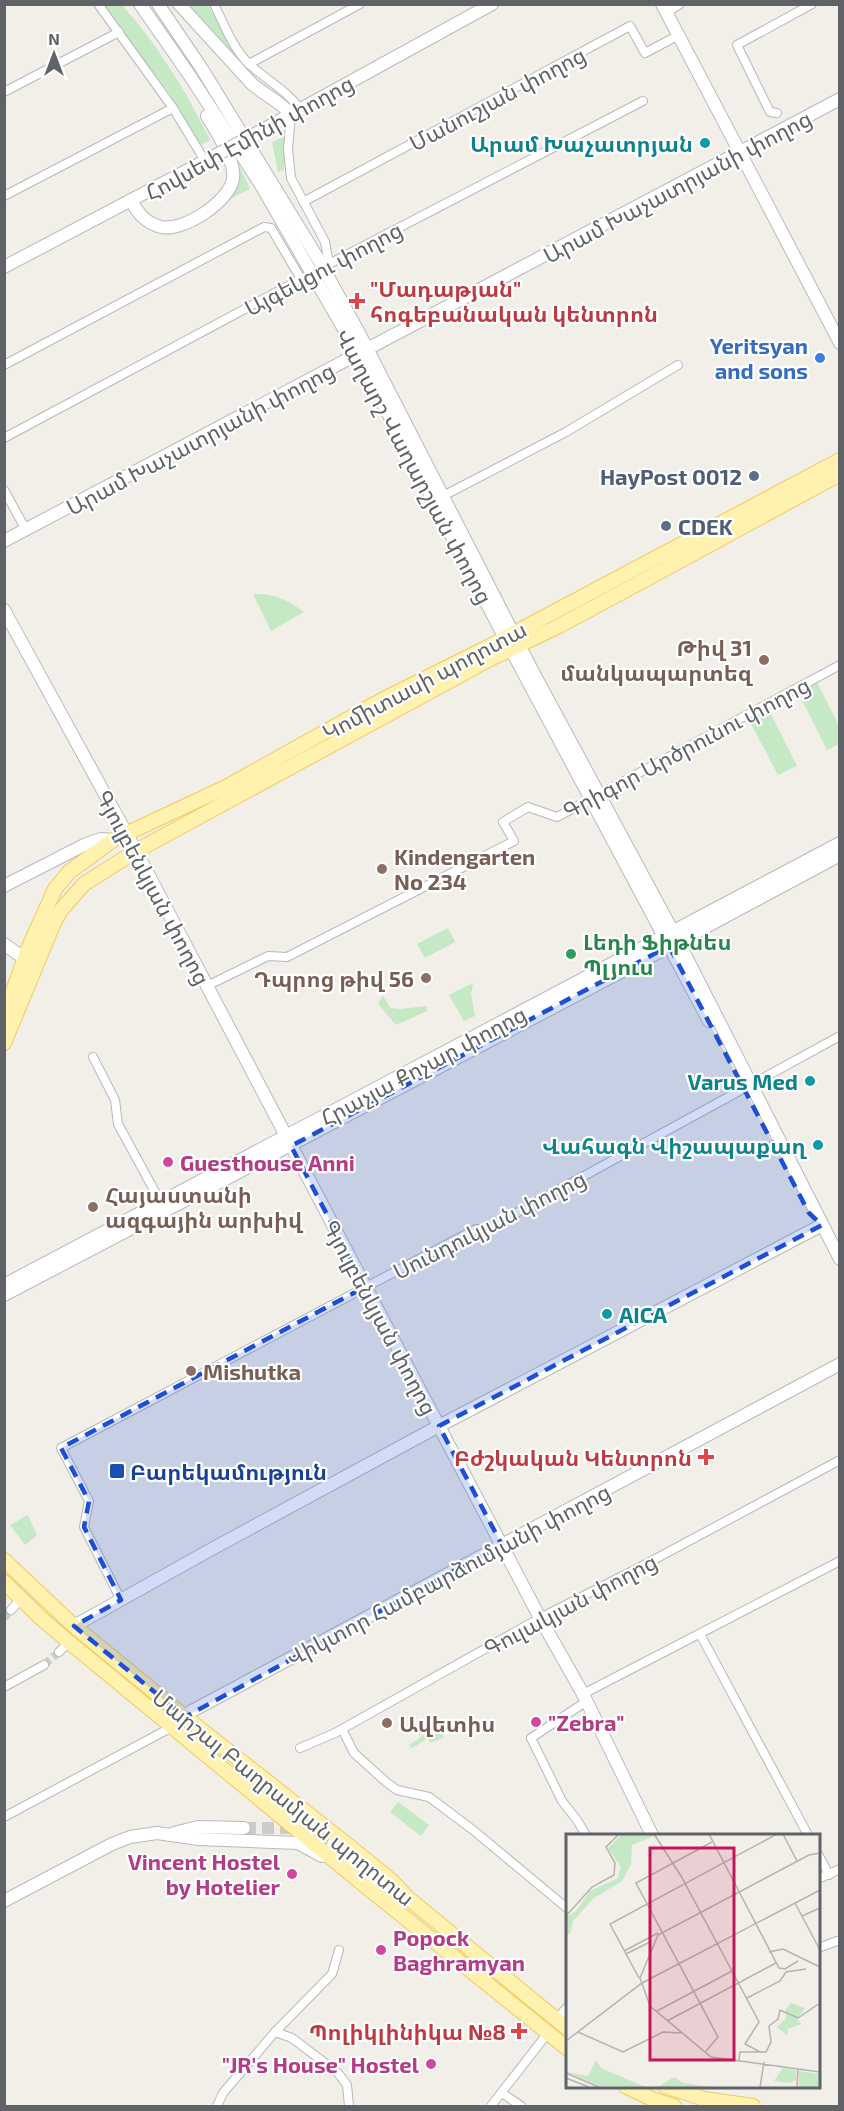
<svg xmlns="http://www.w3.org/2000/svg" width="844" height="2111" viewBox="0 0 844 2111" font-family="'Exo 2','Noto Sans Armenian',sans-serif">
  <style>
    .green { fill: #c5e8c5 }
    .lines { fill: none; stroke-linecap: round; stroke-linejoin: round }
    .street-tunnel { stroke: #ccccc8; stroke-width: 8; stroke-dasharray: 8 4; stroke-linecap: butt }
    .secondary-tunnel { stroke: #ccccc8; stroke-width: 12; stroke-dasharray: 12 6; stroke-linecap: butt }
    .street-casing { stroke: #b5b8bc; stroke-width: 10 }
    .secondary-casing { stroke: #b6babf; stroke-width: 14 }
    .primary-casing { stroke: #f2c960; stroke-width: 16 }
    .street { stroke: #fff; stroke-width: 8 }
    .secondary { stroke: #fff; stroke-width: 12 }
    .primary { stroke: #fff2af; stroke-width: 14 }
    .secondary-bridge-casing { stroke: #b6babf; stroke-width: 14; stroke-linecap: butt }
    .secondary-bridge { stroke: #fff; stroke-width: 12 }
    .marked { fill: #1d4ed8; fill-opacity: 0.2; stroke: #1d4ed8; stroke-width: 4.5; stroke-dasharray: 12 8; stroke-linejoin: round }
    .culture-dot { fill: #0f9aa8; stroke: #fff; stroke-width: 2 }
    .health-dot { fill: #e0444e; stroke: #fff; stroke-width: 2 }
    .shop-dot { fill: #3f7fe0; stroke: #fff; stroke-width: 2 }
    .service-dot { fill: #5c6f8a; stroke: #fff; stroke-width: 2 }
    .education-dot { fill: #8d6e63; stroke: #fff; stroke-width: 2 }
    .leisure-dot { fill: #2e9e5b; stroke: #fff; stroke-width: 2 }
    .hotel-dot { fill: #d1479c; stroke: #fff; stroke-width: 2 }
    .transit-dot { fill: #1a4fb4; stroke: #fff; stroke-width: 2 }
    .labels { text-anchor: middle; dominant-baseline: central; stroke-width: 4.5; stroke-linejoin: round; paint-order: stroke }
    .street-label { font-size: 22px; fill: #5f6368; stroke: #fff }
    .culture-label { font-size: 22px; font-weight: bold; fill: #0d838f; stroke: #fff; text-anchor: end }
    .health-label { font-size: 22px; font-weight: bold; fill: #be3a42; stroke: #fff; text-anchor: end }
    .shop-label { font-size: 22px; font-weight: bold; fill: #366cbe; stroke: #fff; text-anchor: end }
    .service-label { font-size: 22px; font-weight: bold; fill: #4e5e75; stroke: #fff; text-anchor: end }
    .education-label { font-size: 22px; font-weight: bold; fill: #785e54; stroke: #fff; text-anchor: start }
    .leisure-label { font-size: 22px; font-weight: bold; fill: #27864d; stroke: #fff; text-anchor: start }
    .hotel-label { font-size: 22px; font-weight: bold; fill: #b23c85; stroke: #fff; text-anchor: start }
    .transit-label { font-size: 22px; font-weight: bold; fill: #164399; stroke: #fff; text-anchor: start }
    .inset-road { fill: none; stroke: #b3b3b1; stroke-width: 1.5 }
    .view { fill: #c2185b; fill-opacity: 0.15; stroke: #c2185b; stroke-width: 3 }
    .inset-edge { fill: none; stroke: #5f6368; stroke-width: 3 }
  </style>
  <rect width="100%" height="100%" fill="#f1efe8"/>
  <!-- green -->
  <g class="green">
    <path d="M102,5H122C158,45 186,91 210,140L201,145L196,144L170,94Z"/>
    <polygon points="187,5 208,5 236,56"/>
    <polygon points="285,136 284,169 278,172 272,142"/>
    <polygon points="238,163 250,189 224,202 235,165"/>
    <path d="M253,594C274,593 288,600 304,612L271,631Z"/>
    <polygon points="817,682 839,726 839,744 827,750 798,692"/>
    <polygon points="768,708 797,766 778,775 748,718"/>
    <polygon points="448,928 455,942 425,958 417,944"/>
    <polygon points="473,983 471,994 475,1016 464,1021 449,995"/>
    <polygon points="383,995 390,1008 400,1009 427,1006 427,1011 396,1025 378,1004"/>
    <polygon points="28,1515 37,1535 25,1545 10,1525"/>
    <polygon points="437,1726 444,1737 431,1743 427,1739 412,1748 409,1745"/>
    <polygon points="398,1802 429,1825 421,1836 390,1812"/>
  </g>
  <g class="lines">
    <!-- street-tunnel -->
    <g class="street-tunnel">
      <polyline points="4,1618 11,1610"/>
      <polyline points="44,1665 59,1652"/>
    </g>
    <!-- secondary-tunnel -->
    <polyline class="secondary-tunnel" points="244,1828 293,1828 313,1834 333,1844"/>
    <!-- street casing -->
    <g class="street-casing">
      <g id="street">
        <polyline points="98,4 173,108 205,161"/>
        <path d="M214,4C224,24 232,46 247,62C264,79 286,89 300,109"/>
        <polyline points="666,13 680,4"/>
        <polyline points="249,64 360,4"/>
        <polyline points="4,92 119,32"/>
        <polyline points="777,113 770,112 737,45 812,4"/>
        <polyline points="291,114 288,149 291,178 325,242 329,264"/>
        <polyline points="4,196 173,108"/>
        <polyline points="303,202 630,26 645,53 679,35"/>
        <polyline points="4,365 264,227 271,228 301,279"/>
        <polyline points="4,438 329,264 643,101"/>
        <polyline points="4,490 26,530"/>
        <polyline points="443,496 566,432 678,365"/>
        <polyline points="207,986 268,956 287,957 514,841 503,822 528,807 557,817 840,665"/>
        <polyline points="93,1057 115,1100 118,1124 161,1203"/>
        <polyline points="121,1600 84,1527 89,1501 61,1448 476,1229 487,1229 840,1036"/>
        <polyline points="11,1610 21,1599"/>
        <polyline points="700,1634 808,1835"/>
        <polyline points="59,1652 69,1642"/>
        <polyline points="4,1687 44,1665"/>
        <polyline points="583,1694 840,1561"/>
        <polyline points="342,1729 354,1753 386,1782 397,1790 429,1797 473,1830 568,1909"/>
        <polyline points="300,1748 335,1733 540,1618 644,1565 840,1460"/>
        <polyline points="4,1817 172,1727"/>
        <polyline points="586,1835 577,1820 562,1801 531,1738 587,1701"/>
        <polyline points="818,1854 829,1875"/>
        <polyline points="818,1879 840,1869"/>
        <polyline points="818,1948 840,1940"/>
        <polyline points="275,2032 292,2038 338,2073 347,2085 349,2106"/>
        <polyline points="502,2093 521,2106"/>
        <polyline points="217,2106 223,2093 275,2032 332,1974 339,1950"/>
        <polyline points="491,2106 547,2034"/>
      </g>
    </g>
    <!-- secondary casing -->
    <g class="secondary-casing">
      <g id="secondary">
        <polyline points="140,4 188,73 261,185 349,338 497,623 709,1021"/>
        <polyline points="158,4 202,69 317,257 359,333 533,672 678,941 840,1259"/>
        <path d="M179,4L252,84C265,95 279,101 291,114"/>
        <polyline points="662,4 840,343"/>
        <polyline points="279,121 492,4"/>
        <path d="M131,200C138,214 146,223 161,227C183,232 229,202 233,179C236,162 216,131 207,116"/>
        <polyline points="4,267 209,159"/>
        <polyline points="4,541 840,99"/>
        <polyline points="4,610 136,851 540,1618 583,1694 652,1835"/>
        <polyline points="4,886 84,845 101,839 113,840"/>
        <polyline points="4,944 25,959"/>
        <polyline points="4,1285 840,843"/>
        <polyline points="4,1295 657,953 840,855"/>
        <polyline points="74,1626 210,1550 439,1426 822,1225"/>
        <polyline points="172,1727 192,1711 840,1364"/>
        <polyline points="174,1833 198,1827 244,1828"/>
        <polyline points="333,1844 382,1883 401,1894"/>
        <polyline points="4,1901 112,1844 130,1837 157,1833 199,1839 298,1843 322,1856"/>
        <polyline points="558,2021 568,2009"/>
      </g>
    </g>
    <!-- primary casing -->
    <g class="primary-casing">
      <g id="primary">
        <polyline points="4,1016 28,949 55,889 69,872 113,840 226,787 382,700 486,648 840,460"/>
        <polyline points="4,1043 55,920 62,909 84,884 136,851 492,658 557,627 628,589 840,474"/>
        <polyline points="4,1560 74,1626 185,1717 349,1846 392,1881 408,1898 568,2029"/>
        <polyline points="4,1582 42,1619 69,1642 363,1884 568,2049"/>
        <polyline points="625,2086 654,2100 674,2106"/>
        <polyline points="665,2086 704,2099 753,2106"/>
      </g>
    </g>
    <!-- street -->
    <use href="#street" class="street"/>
    <!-- secondary -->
    <use href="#secondary" class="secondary"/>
    <!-- primary -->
    <use href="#primary" class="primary"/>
    <!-- secondary-bridge casing -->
    <g class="secondary-bridge-casing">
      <polyline id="secondary-bridge" points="209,159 279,121"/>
    </g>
    <!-- secondary-bridge -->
    <use href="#secondary-bridge" class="secondary-bridge"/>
  </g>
  <!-- marked area -->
  <path class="marked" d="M669,946L809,1213L822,1225L439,1426L502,1545L185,1717L74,1626L121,1600L84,1527L89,1501L61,1448L365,1287L291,1146Z"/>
  <!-- markers -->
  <g class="culture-dot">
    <circle cx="705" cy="143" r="6"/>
    <circle cx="810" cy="1081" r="6"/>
    <circle cx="818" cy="1145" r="6"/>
    <circle cx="607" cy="1314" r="6"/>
  </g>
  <g class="health-dot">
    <path d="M354 292h6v6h6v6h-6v6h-6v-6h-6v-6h6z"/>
    <path d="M703 1448h6v6h6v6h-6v6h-6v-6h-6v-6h6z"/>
    <path d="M516 2022h6v6h6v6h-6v6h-6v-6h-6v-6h6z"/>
  </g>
  <circle class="shop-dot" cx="820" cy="358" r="6"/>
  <g class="service-dot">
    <circle cx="754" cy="476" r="6"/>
    <circle cx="666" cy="526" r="6"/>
  </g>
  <g class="education-dot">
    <circle cx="764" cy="660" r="6"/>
    <circle cx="382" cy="869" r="6"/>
    <circle cx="426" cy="978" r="6"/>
    <circle cx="93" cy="1207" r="6"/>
    <circle cx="191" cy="1371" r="6"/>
    <circle cx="387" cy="1723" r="6"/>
  </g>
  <circle class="leisure-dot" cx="571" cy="954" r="6"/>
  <g class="hotel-dot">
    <circle cx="168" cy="1162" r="6"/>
    <circle cx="536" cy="1722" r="6"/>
    <circle cx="292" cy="1874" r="6"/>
    <circle cx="381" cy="1950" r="6"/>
    <circle cx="431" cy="2064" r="6"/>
  </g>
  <rect class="transit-dot" x="109" y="1463" width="16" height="16" rx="3"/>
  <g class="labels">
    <!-- street labels -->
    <g class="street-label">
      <text transform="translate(497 98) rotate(-28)">Մանուշյան փողոց</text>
      <text transform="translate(249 137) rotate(-29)">Հովսեփ Էմինի փողոց</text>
      <text transform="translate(677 186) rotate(-28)">Արամ Խաչատրյանի փողոց</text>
      <text transform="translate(323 268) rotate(-28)">Այգեկցու փողոց</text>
      <text transform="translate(200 438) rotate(-28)">Արամ Խաչատրյանի փողոց</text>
      <text transform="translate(415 466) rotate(62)">Վաղարշ Վաղարշյան փողոց</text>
      <text transform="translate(424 680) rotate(-28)">Կոմիտասի պողոտա</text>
      <text transform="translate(686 747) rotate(-28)">Գրիգոր Արծրունու փողոց</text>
      <text transform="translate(154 887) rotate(62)">Գյուլբենկյան փողոց</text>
      <text transform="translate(423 1065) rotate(-28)">Հրաչյա Քոչար փողոց</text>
      <text transform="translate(489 1224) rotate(-27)">Սունդուկյան փողոց</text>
      <text transform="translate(381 1317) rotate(62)">Գյուլբենկյան փողոց</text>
      <text transform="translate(448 1574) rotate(-28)">Վիկտոր Համբարձումյանի փողոց</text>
      <text transform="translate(570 1604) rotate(-28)">Գուլակյան փողոց</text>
      <text transform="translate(284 1797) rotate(39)">Մարշալ Բաղրամյան պողոտա</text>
    </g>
    <!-- culture labels -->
    <g class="culture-label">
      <text x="693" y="143">Արամ Խաչատրյան</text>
      <text x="798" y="1081">Varus Med</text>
      <text x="806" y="1145">Վահագն Վիշապաքաղ</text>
      <text x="619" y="1314" text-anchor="start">AICA</text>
    </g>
    <!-- health labels -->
    <g class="health-label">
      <text x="370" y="288" text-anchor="start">"Մադաթյան"<tspan x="370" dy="25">հոգեբանական կենտրոն</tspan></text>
      <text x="692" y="1457">Բժշկական Կենտրոն</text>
      <text x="506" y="2031">Պոլիկլինիկա №8</text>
    </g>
    <!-- shop labels -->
    <g class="shop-label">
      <text x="808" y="345">Yeritsyan<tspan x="808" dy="25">and sons</tspan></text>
    </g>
    <!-- service labels -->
    <g class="service-label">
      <text x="742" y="476">HayPost 0012</text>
      <text x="678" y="526" text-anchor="start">CDEK</text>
    </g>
    <!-- education labels -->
    <g class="education-label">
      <text x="752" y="647" text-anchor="end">Թիվ 31<tspan x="752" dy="25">մանկապարտեզ</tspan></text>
      <text x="394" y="856">Kindengarten<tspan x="394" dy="25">No 234</tspan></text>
      <text x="414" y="978" text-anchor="end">Դպրոց թիվ 56</text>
      <text x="105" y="1194">Հայաստանի<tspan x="105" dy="25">ազգային արխիվ</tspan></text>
      <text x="203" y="1371">Mishutka</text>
      <text x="399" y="1723">Ավետիս</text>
    </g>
    <!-- leisure labels -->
    <g class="leisure-label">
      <text x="583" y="941">Լեդի Ֆիթնես<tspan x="583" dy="25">Պլյուս</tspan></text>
    </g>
    <!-- hotel labels -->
    <g class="hotel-label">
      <text x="180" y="1162">Guesthouse Anni</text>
      <text x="548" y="1722">"Zebra"</text>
      <text x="280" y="1861" text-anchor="end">Vincent Hostel<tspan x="280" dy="25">by Hotelier</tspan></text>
      <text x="393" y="1937">Popock<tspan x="393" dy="25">Baghramyan</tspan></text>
      <text x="419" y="2064" text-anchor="end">"JR's House" Hostel</text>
    </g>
    <!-- transit labels -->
    <g class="transit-label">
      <text x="130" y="1471">Բարեկամություն</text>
    </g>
  </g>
  <!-- overview -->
  <g transform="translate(566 1834)">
    <rect width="254" height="254" fill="#f1efe8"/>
    <path d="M56,0H93L66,11L65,30L56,47L28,64L7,87L4,100H0V83L10,77L24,57L52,44L55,33L42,14ZM225,169L239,174L231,185L235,190L222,195L221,202L211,193L220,184L219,177ZM30,226L35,234L79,253L35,252L0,238L22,242ZM217,234L230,236V246L224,249L208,247ZM233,237L253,240V253H233ZM108,243L117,249L147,253H92Z" fill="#c5e8c5"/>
    <path class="inset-road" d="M88,0L115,42L166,137M143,0L213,134L219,135L232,127M217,0L231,27M254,19L243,21L92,101L74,144L84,172L145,223L254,238M229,69L254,116M0,82L26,53L48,41L49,29L40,13L53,0M236,82L254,74M58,117L92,99M203,118L217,115L254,133M60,120L84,108M73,144L44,90L211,0M181,164L214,147L220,138L240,135M91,177L166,137L193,188L179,210L194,218M101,187L210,129M12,198L57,218L97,198L115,199M0,207L76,149L254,56M140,217L152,203L70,49L146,8M173,226L174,218H200L205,208L203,192L212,185L214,176L232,184L254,169M0,239L33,253M0,244L23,253M194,253L198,228M231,253L232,235"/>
    <path class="view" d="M84,14H168V226H84Z"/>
    <rect width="254" height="254" class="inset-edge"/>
  </g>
  <!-- border -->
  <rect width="844" height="2111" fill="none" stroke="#5f6368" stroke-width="12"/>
  <!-- north arrow -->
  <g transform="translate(54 54)" stroke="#ffffff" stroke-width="4.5" paint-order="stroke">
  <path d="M0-4.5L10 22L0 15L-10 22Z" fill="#5f6368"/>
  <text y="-9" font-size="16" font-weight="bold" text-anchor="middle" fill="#5f6368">N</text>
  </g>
</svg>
